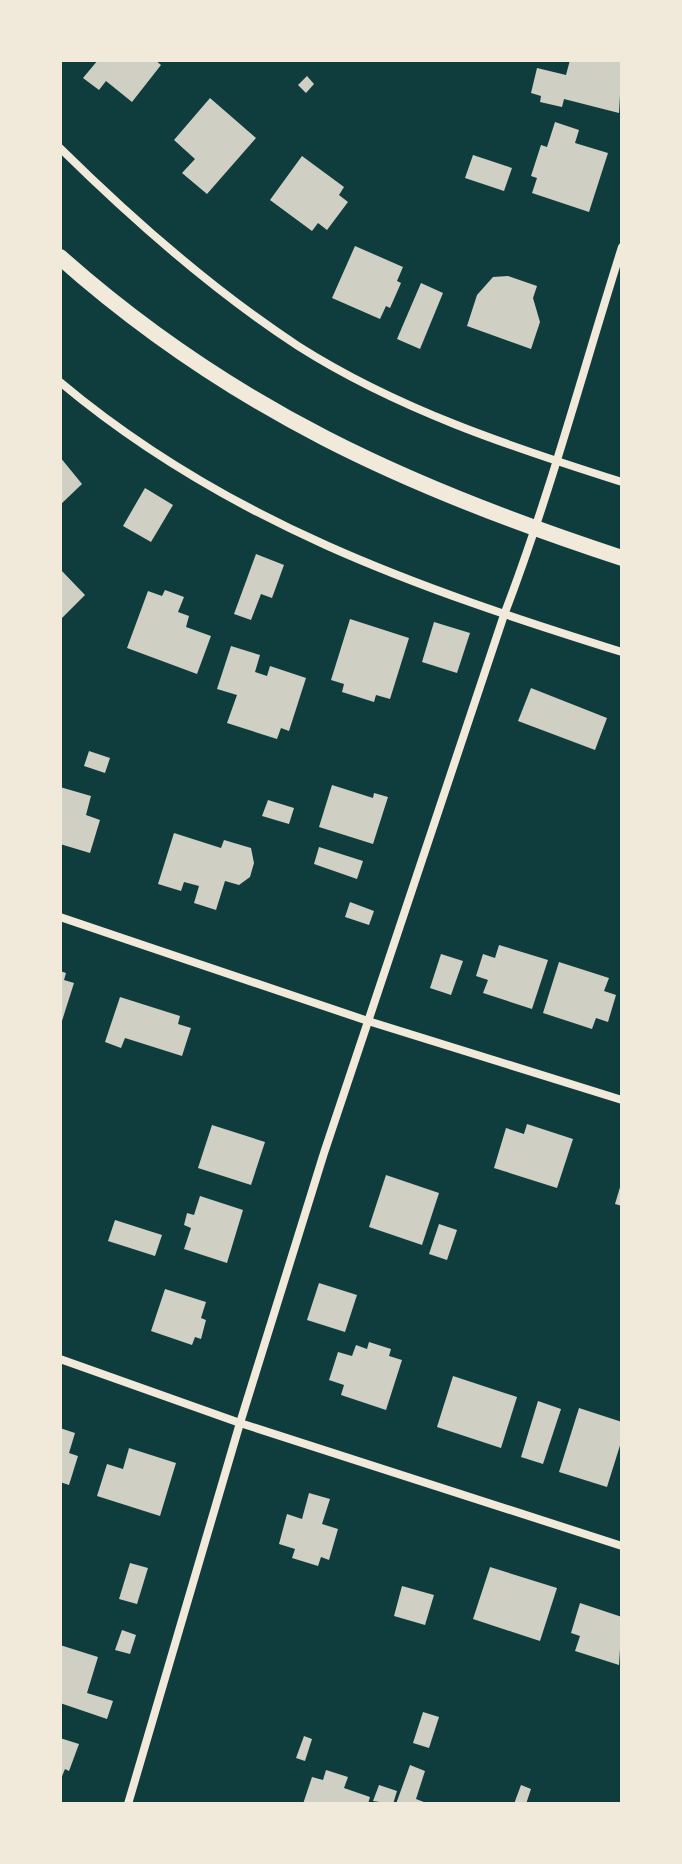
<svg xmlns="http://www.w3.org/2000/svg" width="682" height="1864" viewBox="0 0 682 1864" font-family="Ubuntu,sans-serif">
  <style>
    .building { fill: #cfcfc3 }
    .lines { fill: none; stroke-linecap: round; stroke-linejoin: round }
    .minor { stroke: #f1e9da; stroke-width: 8 }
    .secondary { stroke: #f1e9da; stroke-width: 16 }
  </style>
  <rect width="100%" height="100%" fill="#0f3d3e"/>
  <!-- building -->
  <g class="building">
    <polygon points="98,60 155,60 161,65 132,102 106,81 99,90 83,78"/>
    <polygon points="570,60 622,60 619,113 564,99 562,107 540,102 541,96 531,93 537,68 566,75"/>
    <polygon points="307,76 314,84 306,93 298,85"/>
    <polygon points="210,98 256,138 207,194 182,173 195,159 174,140"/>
    <polygon points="555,122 579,130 575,143 608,153 589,212 532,193 537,178 531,176 541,145 547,147"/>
    <polygon points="473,155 512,168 504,191 465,178"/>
    <polygon points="302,156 344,187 339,195 348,202 327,230 318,223 312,231 270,200"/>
    <polygon points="355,246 403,267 397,281 401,283 390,308 386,306 380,319 332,298"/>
    <polygon points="508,276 537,286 533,298 540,322 531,349 467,326 477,295 493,277"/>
    <polygon points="421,283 443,293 420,349 397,339"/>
    <polygon points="60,457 82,484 60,505"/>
    <polygon points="145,488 173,505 151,542 123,526"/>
    <polygon points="256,554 284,565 272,598 261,594 251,620 234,614"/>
    <polygon points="60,569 85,595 60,620"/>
    <polygon points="165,590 184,597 178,612 189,616 186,627 211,636 197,674 127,648 148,591 162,596"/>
    <polygon points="350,619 409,638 390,699 376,695 374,702 342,692 344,684 331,680"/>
    <polygon points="434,622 470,633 457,673 422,662"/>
    <polygon points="231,646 260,655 255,672 267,676 270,666 306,678 289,731 281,728 277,739 227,723 237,695 217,689"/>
    <polygon points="531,688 607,718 595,750 518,721"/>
    <polygon points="89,751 110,758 105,773 84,766"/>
    <polygon points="332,785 373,798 374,793 388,797 373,844 319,827"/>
    <polygon points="60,787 91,796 86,815 100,820 90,853 60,844"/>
    <polygon points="268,800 294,808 289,824 262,816"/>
    <polygon points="174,833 221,848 224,840 251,848 254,863 250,877 239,885 225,881 216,910 194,903 199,886 184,882 181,891 158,884"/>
    <polygon points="319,847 363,861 357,879 314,864"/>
    <polygon points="350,902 374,911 369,925 345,917"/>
    <polygon points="499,945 548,960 532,1009 483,993 488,980 476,976 483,954 495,958"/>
    <polygon points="441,954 463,961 451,995 430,988"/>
    <polygon points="559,962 609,978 604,991 616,995 608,1022 596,1018 592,1029 543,1013"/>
    <polygon points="60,971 66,973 64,980 74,983 61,1024"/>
    <polygon points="120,997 180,1016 178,1024 191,1028 182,1056 125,1038 121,1048 105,1042"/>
    <polygon points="527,1124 573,1139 557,1188 494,1168 506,1128 524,1134"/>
    <polygon points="212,1125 265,1142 251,1185 198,1168"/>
    <polygon points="386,1175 439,1193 422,1245 369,1227"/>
    <polygon points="621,1184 622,1184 622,1206 615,1204"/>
    <polygon points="200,1196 243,1210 227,1263 184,1249 191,1228 184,1225 187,1213 194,1215"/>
    <polygon points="115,1220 162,1235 155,1256 108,1241"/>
    <polygon points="439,1224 457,1230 447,1260 429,1254"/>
    <polygon points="319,1283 357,1295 345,1332 307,1320"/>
    <polygon points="165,1289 206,1302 201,1318 206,1320 201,1339 195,1337 192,1345 151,1331"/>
    <polygon points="369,1342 391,1349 389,1356 402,1360 386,1410 341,1395 344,1385 329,1380 338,1352 352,1356 356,1345 367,1349"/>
    <polygon points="453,1376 517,1397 501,1448 437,1427"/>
    <polygon points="538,1401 561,1409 543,1464 521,1457"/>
    <polygon points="579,1408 622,1422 622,1439 607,1487 559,1472"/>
    <polygon points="60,1428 75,1433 69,1453 78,1456 69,1485 60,1482"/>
    <polygon points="129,1448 176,1463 160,1516 97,1496 107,1464 123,1469"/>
    <polygon points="309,1493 330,1499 322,1524 338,1529 329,1560 321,1557 318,1566 292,1558 295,1549 279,1544 287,1514 302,1519"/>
    <polygon points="130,1563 148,1568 137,1604 119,1599"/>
    <polygon points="490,1567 557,1588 540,1641 473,1619"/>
    <polygon points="402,1586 434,1595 425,1625 394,1616"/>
    <polygon points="580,1603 622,1617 619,1665 575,1651 580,1636 571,1633"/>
    <polygon points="122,1630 136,1635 130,1654 115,1650"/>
    <polygon points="60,1645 98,1657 87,1693 113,1701 107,1719 60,1703"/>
    <polygon points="423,1712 439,1717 429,1748 413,1743"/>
    <polygon points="304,1736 312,1739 305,1761 296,1758"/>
    <polygon points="60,1738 79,1744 69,1771 65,1769 60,1781"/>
    <polygon points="410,1765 425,1771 416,1799 429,1804 396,1804"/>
    <polygon points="326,1770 348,1777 344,1788 370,1797 368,1804 303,1804 312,1777 323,1780"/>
    <polygon points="379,1785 397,1791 393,1804 373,1801"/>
    <polygon points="521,1785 531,1789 526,1804 514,1804"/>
  </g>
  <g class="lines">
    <!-- minor -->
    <g class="minor">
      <path d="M60,148C134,221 211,289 298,346C397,409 511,447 622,482"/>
      <path d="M60,382C227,522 417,588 622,652"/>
      <polyline points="60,917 368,1021 622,1100"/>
      <polyline points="60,1359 240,1423 622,1546"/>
      <path d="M128,1804L240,1423L324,1153L504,615C550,495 583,370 622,247"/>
    </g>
    <!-- secondary -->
    <path class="secondary" d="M60,257C230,408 408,488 622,558"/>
  </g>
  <!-- border -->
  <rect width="682" height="1864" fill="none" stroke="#f1e9da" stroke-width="124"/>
</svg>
